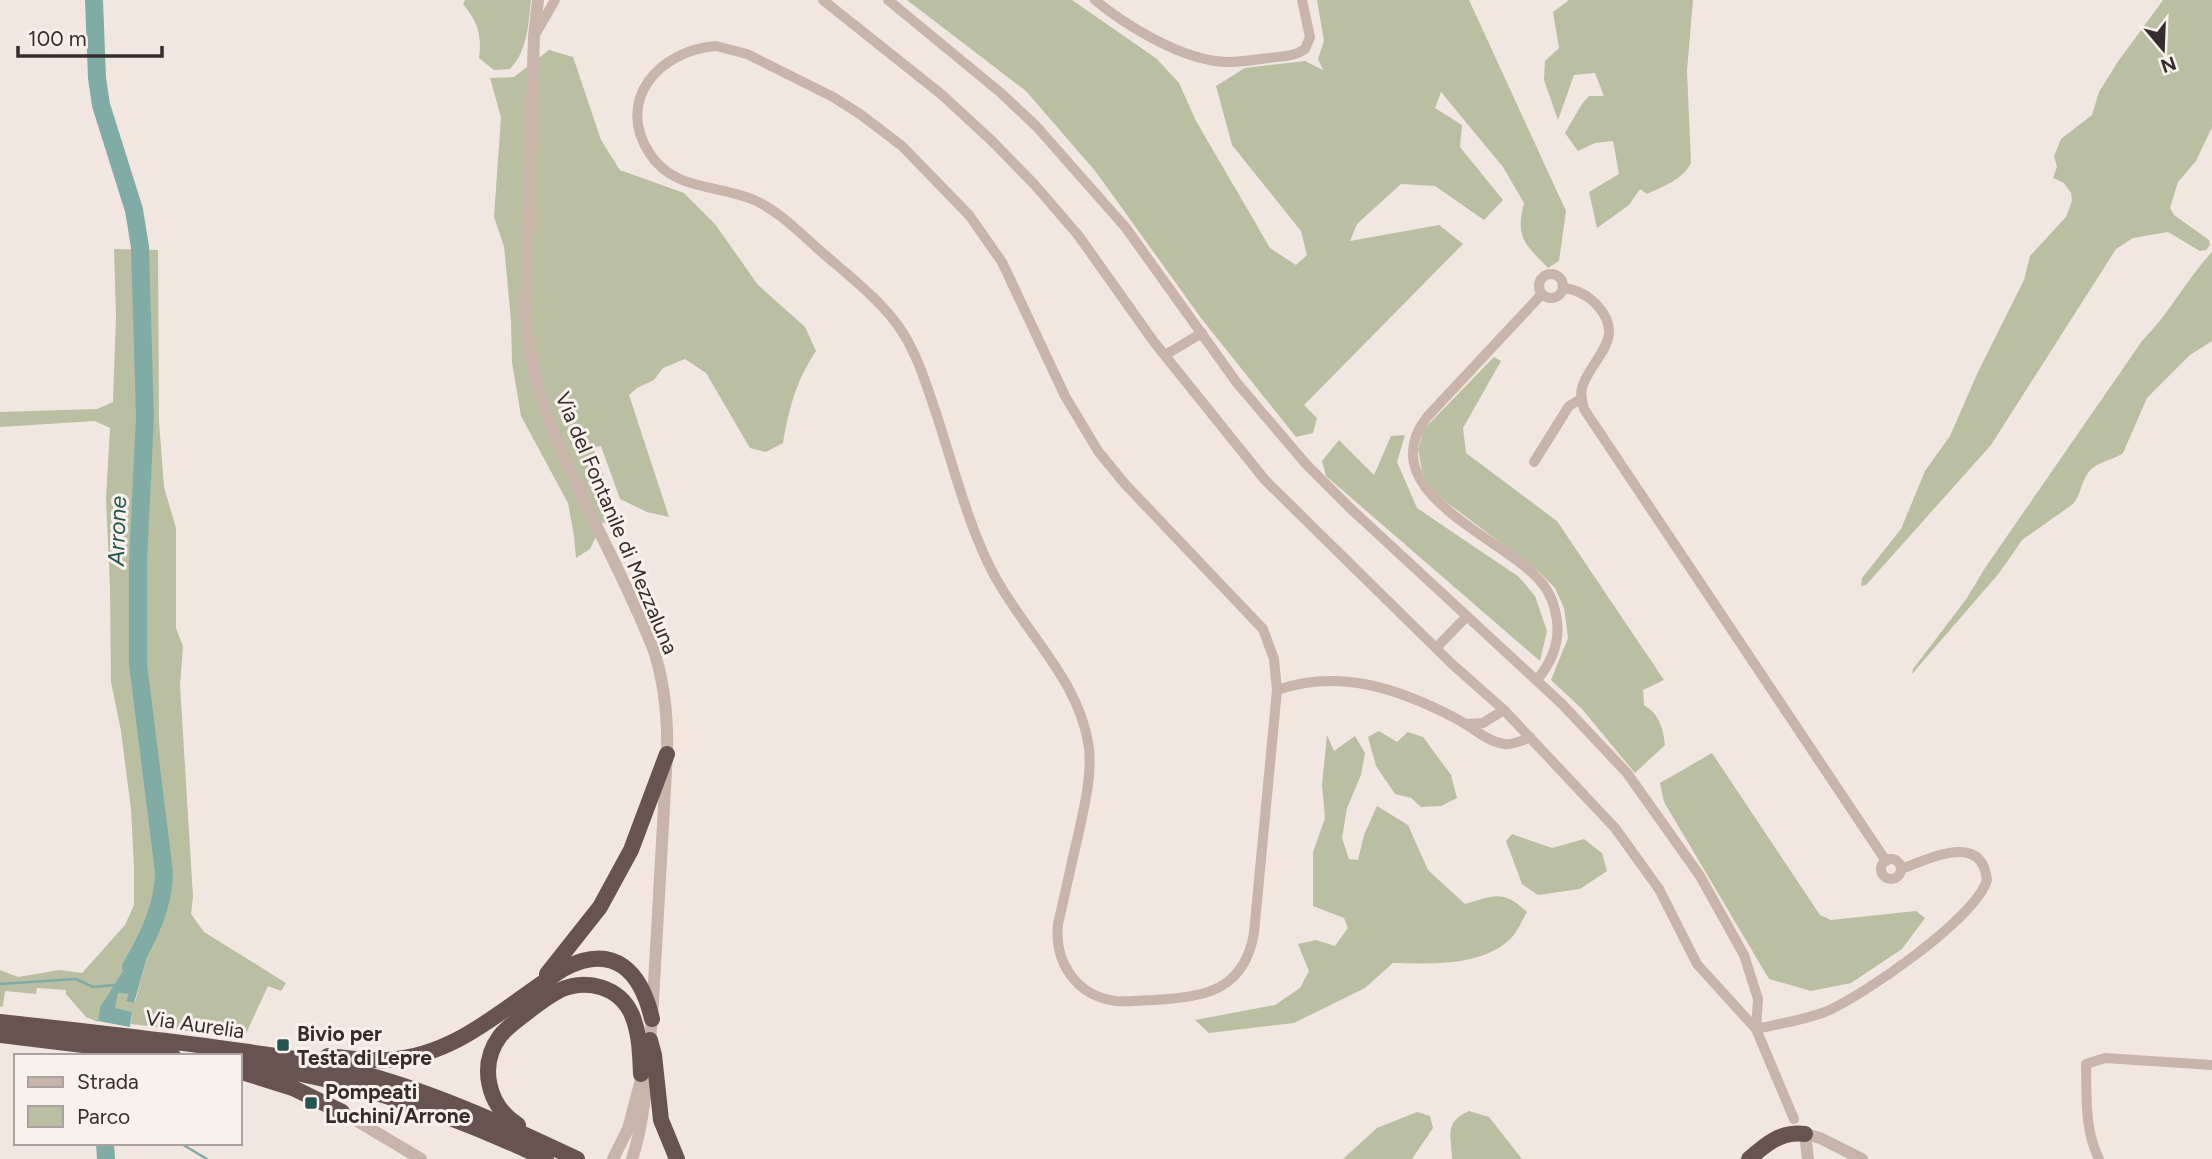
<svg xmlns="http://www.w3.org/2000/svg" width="2212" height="1159" viewBox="0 0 2212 1159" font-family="Figtree,sans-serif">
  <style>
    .green { fill: #babfa1 }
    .water { fill: #81aca6 }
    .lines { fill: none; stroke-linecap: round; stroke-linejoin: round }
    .stream { stroke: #81aca6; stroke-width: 2.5 }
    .river { stroke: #81aca6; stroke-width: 18 }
    .minor { stroke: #c9b4ac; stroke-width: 10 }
    .tertiary { stroke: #c9b4ac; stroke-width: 12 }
    .trunk { stroke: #685350; stroke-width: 16 }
    .poi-dot { fill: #235650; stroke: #f9f1ec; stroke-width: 2.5 }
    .labels { text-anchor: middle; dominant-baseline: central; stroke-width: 6; stroke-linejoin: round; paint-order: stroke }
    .street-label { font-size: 21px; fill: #372c2b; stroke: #f9f1ec }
    .poi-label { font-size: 21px; font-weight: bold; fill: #372c2b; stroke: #f9f1ec; text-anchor: start }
    .water-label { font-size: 23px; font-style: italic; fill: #235650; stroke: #f9f1ec }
  </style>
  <rect width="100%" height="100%" fill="#f1e6e0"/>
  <!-- green -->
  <g class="green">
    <path d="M465,0H531C528,25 528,50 510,69L494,70L479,58C482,35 478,22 463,4Z"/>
    <path d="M907,0H1072L1157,59L1179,83L1196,121L1270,248L1296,265L1307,255L1301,231L1232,145L1216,86L1245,68L1305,61L1323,70L1318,59L1324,41L1317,0H1469L1566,211L1559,261L1548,268C1525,244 1515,238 1524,203L1503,167L1441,92L1435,108L1462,125L1460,147L1503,200L1484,220L1435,186L1401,184L1357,224L1350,241L1439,225L1463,244L1304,405L1317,418L1313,433L1296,437L1201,318L1096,172L1026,91Z"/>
    <path d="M1569,0H1693L1687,71L1691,163C1682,180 1664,186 1647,194L1640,189L1629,205L1597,228L1589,192L1619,174L1613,141L1595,143L1578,151L1565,133L1582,104L1589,96H1604L1595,73L1574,75L1558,120L1544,80L1545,61L1559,48L1553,12Z"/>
    <polygon points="2163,0 2212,0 2212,127 2196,161 2178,182 2170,208 2174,215 2209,240 2210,245 2206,250 2200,251 2168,232 2133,238 2116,249 1991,445 1866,585 1861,586 1862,578 1901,529 1925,471 1950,436 1978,372 2024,280 2030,256 2066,217 2072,201 2071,193 2064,183 2053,178 2057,167 2054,156 2061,139 2092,115 2099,92 2117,63"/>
    <path d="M549,50L573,57L601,140L620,170L684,193L715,224L758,285L805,327L816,351C796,381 789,408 783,443L766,452L750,448L706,373L685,359L663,368L654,380L637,388L629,395L669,517L647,512L620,499L601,446L593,448L620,519L618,532L603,522L590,549L576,558L574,536L568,503L521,416L512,362L511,320L504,246L494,217L501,117L490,78L514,77Z"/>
    <polygon points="114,249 158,250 159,422 164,487 176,528 176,628 183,646 180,685 193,897 191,914 204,932 286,983 281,991 268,986 244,1038 131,1024 132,1012 114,1009 118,993 130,994 126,1000 135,1002 149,951 138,947 100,1007 98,1022 86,1017 66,994 66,990 37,988 36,994 5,991 3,1006 0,1007 0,970 18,977 59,970 82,973 125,925 134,905 134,867 131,809 121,731 111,682 110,587 106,499 110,428 95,421 0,427 0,412 97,409 113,402 116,315"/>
    <path d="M2212,252V341L2190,355L2147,398L2123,453C2112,461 2097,461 2088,473C2081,482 2081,495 2073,504L2022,540L2000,572L1912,674L1913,669L1967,598L1985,568L2142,341C2169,314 2186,280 2212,252Z"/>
    <path d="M1494,357L1501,361L1463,428L1466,453L1557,521L1664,680L1643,690L1644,705C1660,715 1663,728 1665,745L1635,773L1582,709L1551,680L1568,638L1564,608L1555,588L1537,570L1441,498L1427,483L1422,471L1418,449L1424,429Z"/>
    <polygon points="1405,435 1397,462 1417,508 1519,577 1535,596 1547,631 1540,661 1326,476 1322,461 1339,440 1374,475 1391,436"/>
    <polygon points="1379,731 1397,742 1408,732 1423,737 1451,775 1457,798 1441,806 1421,807 1411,798 1395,794 1376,766 1368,737"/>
    <path d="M1327,735L1334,751L1355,736L1365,753L1361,775L1347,808L1342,838L1349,859L1358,860L1364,835L1377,806L1408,825L1428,870L1465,904C1494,896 1502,889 1527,912C1522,920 1518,930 1513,936C1485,967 1430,964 1393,963L1365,988L1294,1023L1209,1033L1195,1020L1275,1005L1300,988L1309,971L1298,944L1316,940L1335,946L1348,928L1344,918L1313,906V852L1325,818L1322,785Z"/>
    <polygon points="1712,753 1820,915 1831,920 1916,911 1925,918 1902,949 1851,983 1811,991 1769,979 1664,802 1660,783"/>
    <polygon points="1512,834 1552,848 1584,839 1602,853 1607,871 1580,889 1538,895 1522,884 1506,841"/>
    <path d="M1469,1111L1489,1117L1522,1159H1452C1452,1135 1443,1123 1469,1111Z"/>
    <polygon points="1417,1112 1430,1116 1433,1128 1412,1159 1343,1159 1377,1128"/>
  </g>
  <!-- water -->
  <polygon class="water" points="138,947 149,951 134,1003 126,1001 129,994 118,993 115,1008 132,1012 130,1027 98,1021 100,1007"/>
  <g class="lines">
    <!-- stream -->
    <g class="stream">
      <polyline points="0,984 76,979 93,987 114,985"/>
      <polyline points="180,1143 207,1159"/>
    </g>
    <!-- river -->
    <g class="river">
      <path d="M94,0L97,78L101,105L134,210L140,247L145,417L138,561V664L164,872C164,906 148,938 131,967"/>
      <polyline points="105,1143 106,1159"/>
    </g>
    <!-- minor -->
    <g class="minor">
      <path d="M823,0L941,94L992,141L1034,184L1078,235L1154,342L1265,480L1452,664L1504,710L1615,828L1659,889L1697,964L1756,1029C1779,1024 1803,1020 1825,1012C1863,996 1975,919 1987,880C1982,831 1929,859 1901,869"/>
      <polyline points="888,0 1001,93 1037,127 1126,228 1237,383 1306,464 1349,507 1562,704 1627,773 1700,876 1744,955 1758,999 1756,1029 1794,1119"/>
      <path d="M1095,0C1125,25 1175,55 1215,61C1232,64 1251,60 1269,58C1281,56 1294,57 1305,49L1310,37L1302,0"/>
      <polyline points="536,33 555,0"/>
      <path d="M716,46L747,54L833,97L860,114L902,146L969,215L1002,262L1065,396L1098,451L1125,484L1263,629L1274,659L1277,690L1254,933C1244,991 1205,997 1154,1000C1141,1000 1128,1002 1116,1001C1076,996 1054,962 1058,924C1065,894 1071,865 1078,836C1084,808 1092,777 1089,748C1080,680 1024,632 993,573C967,523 953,464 935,410C926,384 918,357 903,333C882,300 845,273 816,247C797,230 777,210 754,200C717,184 674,191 650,154C614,100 660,50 716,46Z"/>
      <circle cx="1551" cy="286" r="12"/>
      <path d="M1563,288C1576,289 1587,295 1596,304C1629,339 1590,358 1582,388C1580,395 1582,401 1584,409L1886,861"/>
      <polyline points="1165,355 1202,333"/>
      <polyline points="1534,462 1569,406 1581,399"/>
      <polyline points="1436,648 1467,616"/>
      <path d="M1537,680C1551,663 1560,644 1557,621C1555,606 1551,593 1541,582C1505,538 1369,492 1427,417L1542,294"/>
      <path d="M1277,690C1340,668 1400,689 1457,719C1472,727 1486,741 1504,744C1513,745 1522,741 1530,737"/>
      <polyline points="1467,724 1483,723 1504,710"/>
      <circle cx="1891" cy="869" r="10"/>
      <path d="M2099,1159C2084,1129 2087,1096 2086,1064L2105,1058L2212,1065"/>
    </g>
    <!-- tertiary -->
    <g class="tertiary">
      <path d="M538,0L534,36L526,315C529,341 532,367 540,393C568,483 621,564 654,651C665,685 668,719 667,754L652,1019C647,1066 647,1113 632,1159"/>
      <polyline points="342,1112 421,1159"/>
      <polyline points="613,1159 628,1129 644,1068"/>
      <polyline points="1808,1159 1805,1134 1820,1138 1862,1159"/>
    </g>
    <!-- trunk -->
    <g class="trunk">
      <polyline points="547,974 600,907 631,850 667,754"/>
      <path d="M0,1022C83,1031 166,1040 249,1052C282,1057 316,1061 349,1070C429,1090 503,1124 577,1159"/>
      <polyline points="0,1035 173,1056"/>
      <polyline points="650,1040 654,1055 661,1120 677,1159"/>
      <path d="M328,1056C348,1058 367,1061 387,1060C459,1056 508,1003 565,968C614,943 641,971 652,1019"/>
      <path d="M240,1063C346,1078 450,1113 546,1159"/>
      <polyline points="242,1072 293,1088 342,1112"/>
      <path d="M518,1125C488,1106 478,1066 500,1036C508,1026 519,1019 529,1011C538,1004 548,996 560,990C587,978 620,987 632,1015C640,1034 640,1054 641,1074"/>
      <path d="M1749,1159C1766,1144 1781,1131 1805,1134"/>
    </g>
  </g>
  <!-- markers -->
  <g class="poi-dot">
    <rect x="276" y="1038" width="14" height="14" rx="3.5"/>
    <rect x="304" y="1096" width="14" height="14" rx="3.5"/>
  </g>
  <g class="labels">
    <!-- street labels -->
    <g class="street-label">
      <text transform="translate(617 523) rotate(67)">Via del Fontanile di Mezzaluna</text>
      <text transform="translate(195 1024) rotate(8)">Via Aurelia</text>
    </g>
    <!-- poi labels -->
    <g class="poi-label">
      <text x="297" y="1033">Bivio per<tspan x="297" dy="24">Testa di Lepre</tspan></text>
      <text x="325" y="1091">Pompeati<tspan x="325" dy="24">Luchini/Arrone</tspan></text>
    </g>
    <!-- water labels -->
    <g class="water-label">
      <text transform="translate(117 531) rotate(-88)">Arrone</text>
    </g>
  </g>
  <!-- legend -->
  <rect x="14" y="1054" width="228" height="91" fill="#f9f1ec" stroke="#aba29f" stroke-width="2"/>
  <rect x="28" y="1077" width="35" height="10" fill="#c9b4ac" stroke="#aba29f" stroke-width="2"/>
  <text x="77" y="1089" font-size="21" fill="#372c2b">Strada</text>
  <rect x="28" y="1106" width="35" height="21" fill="#babfa1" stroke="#aba29f" stroke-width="2"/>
  <text x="77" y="1124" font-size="21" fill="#372c2b">Parco</text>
  <!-- north arrow -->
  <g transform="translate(2163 49) rotate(161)" stroke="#f9f1ec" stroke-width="5" paint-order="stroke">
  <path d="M0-5L12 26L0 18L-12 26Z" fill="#372c2b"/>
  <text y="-10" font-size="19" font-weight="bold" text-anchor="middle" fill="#372c2b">N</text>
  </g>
  <!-- scale -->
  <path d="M18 46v10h144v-10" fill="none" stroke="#372c2b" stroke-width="3.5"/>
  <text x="28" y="46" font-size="21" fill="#372c2b" stroke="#f9f1ec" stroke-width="5" paint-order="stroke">100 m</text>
</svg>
